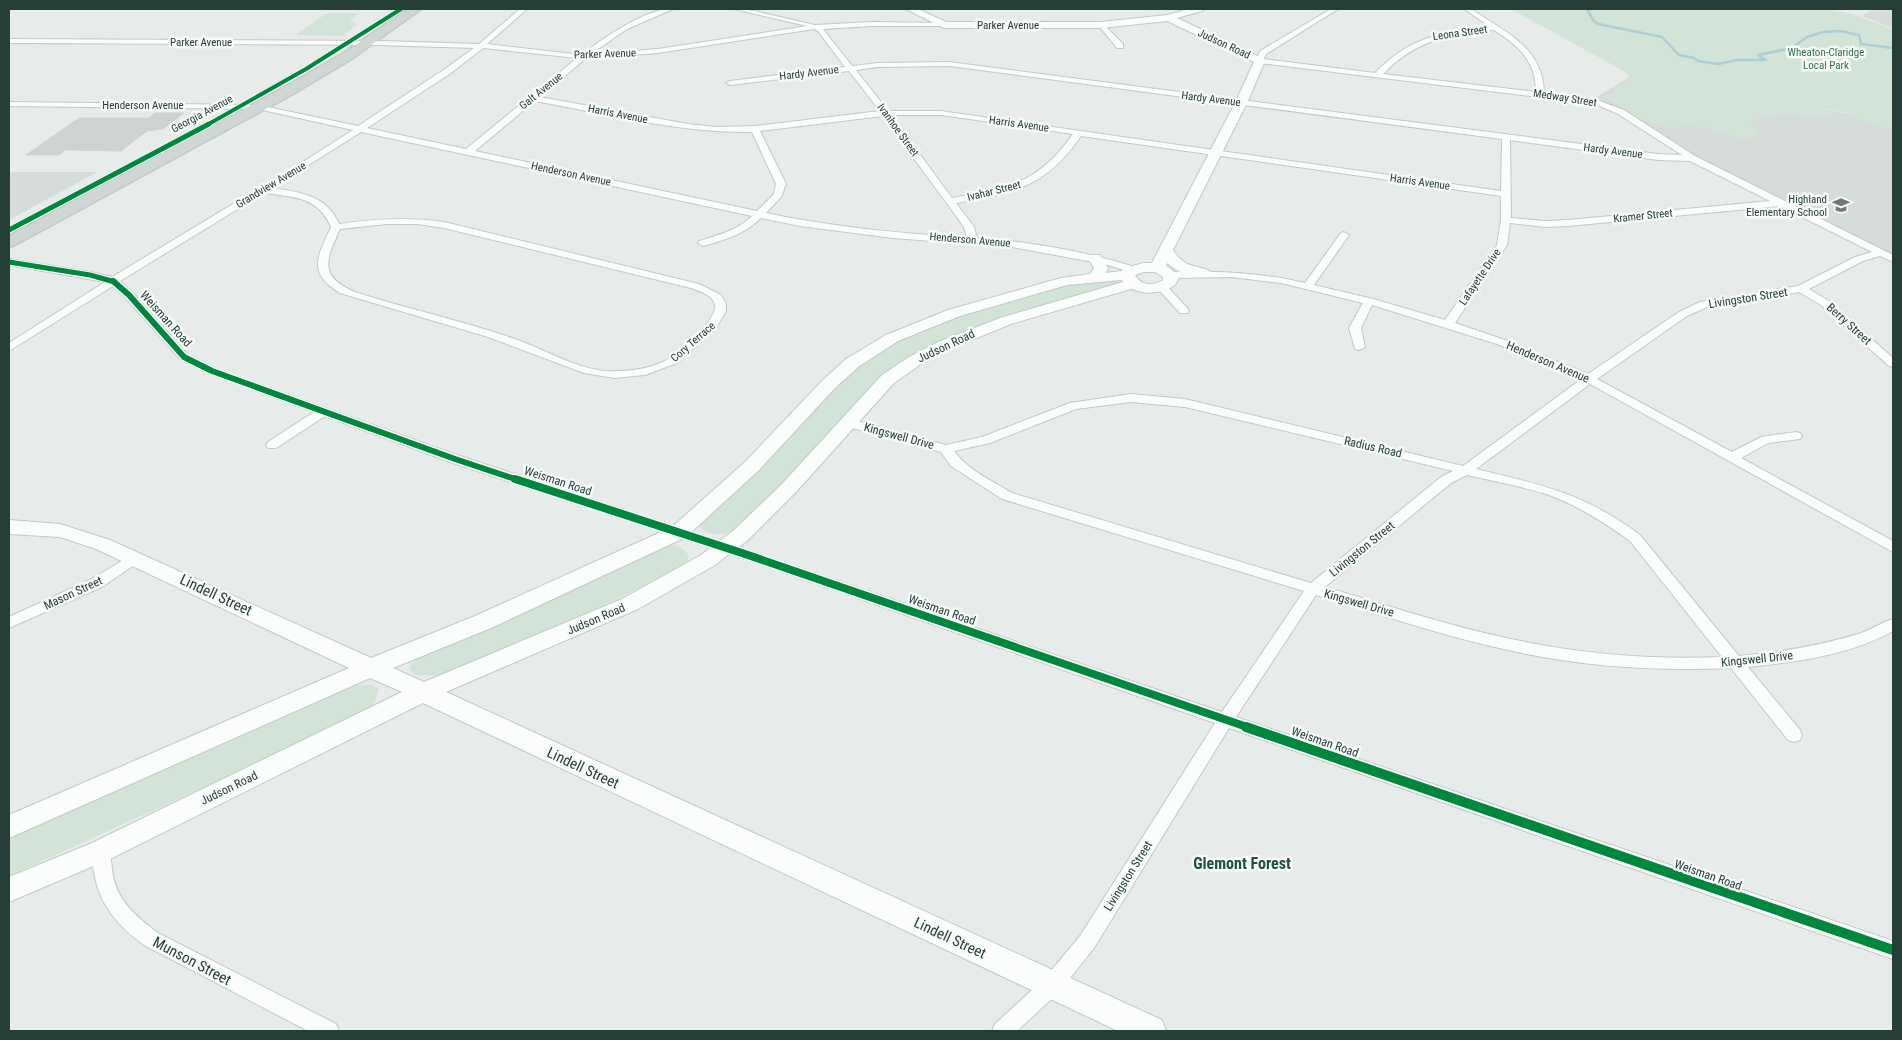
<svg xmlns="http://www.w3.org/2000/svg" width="1902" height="1040" viewBox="0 0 1902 1040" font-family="'Roboto Condensed',sans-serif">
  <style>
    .built { fill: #d6dcd9 }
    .green { fill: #d2e3d7 }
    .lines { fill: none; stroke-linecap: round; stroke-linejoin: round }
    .stream { stroke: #acced5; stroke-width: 2.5 }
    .building { fill: #ced3d1; stroke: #d0d4d2 }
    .street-casing { stroke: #c4c8c6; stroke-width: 2 }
    .secondary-casing { stroke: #c3c9c7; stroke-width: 2 }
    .primary-casing { stroke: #c3cac8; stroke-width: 3 }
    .street { fill: #fbfcfc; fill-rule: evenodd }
    .secondary { fill: #fbfcfc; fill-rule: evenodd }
    .primary { fill: #cfd6d4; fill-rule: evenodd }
    .cycleway-far4-casing { stroke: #f6faf8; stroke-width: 5.5 }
    .cycleway-far3-casing { stroke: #f6faf8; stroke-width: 7 }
    .cycleway-far2-casing { stroke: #f6faf8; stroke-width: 9 }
    .cycleway-far1-casing { stroke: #f6faf8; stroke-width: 11 }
    .cycleway-casing { stroke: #f6faf8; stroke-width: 13 }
    .cycleway-far4 { stroke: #00873e; stroke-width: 4 }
    .cycleway-far3 { stroke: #00873e; stroke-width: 5 }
    .cycleway-far2 { stroke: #00873e; stroke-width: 6 }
    .cycleway-far1 { stroke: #00873e; stroke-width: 8 }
    .cycleway { stroke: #00873e; stroke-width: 10 }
    .labels { text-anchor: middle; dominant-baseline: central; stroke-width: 5; stroke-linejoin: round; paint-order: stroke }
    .far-street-label { font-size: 11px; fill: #263e38; stroke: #f6faf8 }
    .far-park-label { font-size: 11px; fill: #33714d; stroke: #f6faf8 }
    .far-poi-label { font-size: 11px; fill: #263e38; stroke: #f6faf8; text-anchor: end }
    .street-label { font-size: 12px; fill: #263e38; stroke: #f6faf8 }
    .near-street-label { font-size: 15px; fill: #263e38; stroke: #f6faf8 }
    .near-neighbourhood-label { font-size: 16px; font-weight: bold; fill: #234e45; stroke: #f6faf8 }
  </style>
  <rect width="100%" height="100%" fill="#e7ebe9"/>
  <!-- built -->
  <g class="built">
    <polygon points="1874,9 1893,9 1893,28 1862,16"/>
    <polygon points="1639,71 1893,123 1893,259 1683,151 1597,97"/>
    <polygon points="9,172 97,172 9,220"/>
  </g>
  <!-- green -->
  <g class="green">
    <polygon points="1511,9 1826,9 1851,14 1893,29 1893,131 1852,116 1854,114 1822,108 1835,116 1776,114 1751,121 1757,138 1738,138 1704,127 1689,126 1669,128 1640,119 1604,97 1630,77 1622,70"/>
    <polygon points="327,13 358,13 350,21 357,24 342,36 296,35"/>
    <path d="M1117,279L1119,285C1085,295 1052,305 1018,315C964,331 911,346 871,387C835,425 802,464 765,501C756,510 746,523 735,529C723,535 709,537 700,527L701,522L853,368L902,337L933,324L1061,285Z"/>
    <path d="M672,545C680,547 686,549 689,557L686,563C607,607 524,641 441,676L417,675L409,670L412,663L424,654L662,546Z"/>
    <polygon points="356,685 371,685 379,689 371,711 9,876 9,837 335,691"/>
  </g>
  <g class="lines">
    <!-- stream -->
    <polyline class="stream" points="1587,9 1593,20 1598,24 1662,37 1679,55 1694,58 1698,61 1718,64 1737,60 1766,60 1758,55 1792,48 1807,37 1823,32 1840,31 1859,35 1861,44 1893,48"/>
  </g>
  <!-- building -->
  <polygon class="building" points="155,113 184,113 163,129 147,131 121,151 65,150 59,155 26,155 79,118 149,118"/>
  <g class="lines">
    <!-- street casing -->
    <g class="street-casing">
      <g id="street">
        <path d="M520,9H527L487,44L582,55C601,39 648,7 673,9L627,29L591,54L658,49L807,26L734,9H745L815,25L872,22L944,23L947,25L946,26H872L823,29L852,66L878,63L949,62L1658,154L1682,155L1618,114L1595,104L1260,63L1256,61L1260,51L1331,9H1338L1266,54L1264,59L1375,73C1409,38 1442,31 1489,26L1464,9H1471C1505,32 1543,47 1544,93L1597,100L1624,110L1695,156L1893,255V262L1880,256L1863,261L1809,289L1829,301L1893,358V367L1889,366L1821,305L1799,292L1707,307L1687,316L1597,379L1732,452L1761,437L1796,432L1800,433L1802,436L1800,439L1768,443L1741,458L1893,541V552L1590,384L1476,469C1542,485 1584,493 1640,535L1739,656C1780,652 1819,646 1858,634C1870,631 1881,622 1893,619V631C1850,655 1797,662 1748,667L1800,730L1802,735L1800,740L1794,742L1788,740L1731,668C1659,671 1584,667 1513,651C1446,637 1382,615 1316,595L1236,717L1893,941V959L1229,728L1094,948L1059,992L1017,1031H992L995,1024L1045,978L1080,936L1215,723L737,556L450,462L325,416L276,448H268L266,445L268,442L314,412L208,373L180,359L125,297L113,286L9,351V343L105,282L9,265V259L90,272L112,277L298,165L353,130L258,109L9,106V102L258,105L358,126L445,69L474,48L379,45L9,43V39L379,41L479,44ZM814,29L818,31L845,67L730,81L726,83L730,85L849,71L880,111L755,126L716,127L688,124L540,97L585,59L658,53ZM1494,30C1519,46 1536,61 1536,92L1383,74C1416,40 1448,34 1494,30ZM483,48L577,58L466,149L367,128L451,73ZM949,66L1502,139L1501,191L941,111H888L856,70L878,67ZM535,101C607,114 679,133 752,132L776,184L774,194L757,211L475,151ZM891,115H941L1073,134C1039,183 1007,189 952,198ZM883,116L964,227L967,238C899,233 832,227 766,213L781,197L786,184L760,131ZM361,132L752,216C738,230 719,235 699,241L698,243L703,246C725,240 745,234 761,218L800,226L893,238L1012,247L1104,264L1131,272L1136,269L1135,267C1084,251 1030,242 977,238L974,227L956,203C1014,193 1046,187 1081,136L1501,196V220L1497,245L1445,320L1373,299L1314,285L1349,235L1344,232L1341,233L1305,283C1259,272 1217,271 1170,272L1165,275L1170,278L1231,277L1281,283L1363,303L1349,328L1355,349L1359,350L1365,347L1361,328L1372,305L1497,344L1580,380L1463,466L1185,399L1131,394L1070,403L982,437L946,445L849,419L845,420L843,423L845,426L941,452L951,466L1002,499L1304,591L1222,712L747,550L460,456L216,369L188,355L133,293L120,281L264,193C293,197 318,196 331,227C318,256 306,273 340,293L488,337L584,373L614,378L645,375L677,363L716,328L726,311V304L721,295L699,284L444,222C408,217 375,219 339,224C327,195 299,192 272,188ZM1510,140L1658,160L1690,161L1770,201L1568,220L1545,221L1511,218ZM1780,206L1872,252L1855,257L1798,286L1700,302L1679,312L1588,374L1505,340L1455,323L1507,245L1510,223L1545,227L1568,226ZM387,224H417L444,228L691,288C699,291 713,295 715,305C718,320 676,356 663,362C645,370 624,372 604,371C572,367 542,348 512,338C460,320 407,309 355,292C318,276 326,260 340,229ZM1131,402L1185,407L1453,471L1441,477L1311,583L1012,493C992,481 968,470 954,451L990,443L1076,409ZM1467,475C1493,481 1520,486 1546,494C1577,505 1604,522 1630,541L1722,657C1652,660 1580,654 1511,639C1448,626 1387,605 1325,587L1451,483Z"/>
        <polygon points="1099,24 1103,24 1123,44 1123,48 1117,48 1099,26"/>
        <polygon points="1162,284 1166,285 1188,309 1189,311 1188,313 1180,313 1158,289 1157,287"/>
        <polygon points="135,553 140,555 142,558 140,561 102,587 9,628 9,617 92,579"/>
        <path d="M101,843L107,845C112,855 111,866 113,876C118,902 138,918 158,933L336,1024L339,1031H308L144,945C119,927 99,905 94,872C92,863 91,854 95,845Z"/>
      </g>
    </g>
    <!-- secondary casing -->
    <g class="secondary-casing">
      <path id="secondary" d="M906,9H918L946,22H1101L1167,15L1189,9H1204L1202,11L1177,18L1264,59L1265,61L1247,103L1173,250L1179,258L1187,264L1208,270L1211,273L1208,276C1195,279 1177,272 1167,263L1166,266L1171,269L1179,278L1175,285L1165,291L1146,293L1131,289L1011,324L950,349L921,364L894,383L796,492L748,540L715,565L638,609L446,692L1162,1020L1166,1031H1118L423,703L110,859L9,902V877L92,843L402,692L370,678L9,838V815L349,668L96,549L60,537L9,534V520L60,524L110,540L371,658L475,616L672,527L745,462L822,381L846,359L886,335L948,310L1061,278L1090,274L1094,268L1088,258L1090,255H1100L1108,268L1106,273L1121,271L1123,269L1143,263H1152L1235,103L1254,62L1167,21L1101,28H944ZM1144,272H1155L1163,277V280C1153,286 1141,286 1135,275ZM1122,280L1123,282L1000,318L938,342L909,357L882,375L782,484L734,530L701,555L622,599L424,682L393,668L491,628L686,537L759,470L834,389L858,367L898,341L960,316L1067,285Z"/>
    </g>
    <!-- primary casing -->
    <g class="primary-casing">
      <polygon id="primary" points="408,9 421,9 350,60 293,94 15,245 9,247 9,236 283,88 342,54"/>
    </g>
    <!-- street -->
    <use href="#street" class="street"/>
    <!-- secondary -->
    <use href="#secondary" class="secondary"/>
    <!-- primary -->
    <use href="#primary" class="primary"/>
    <!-- cycleway-far4 casing -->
    <g class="cycleway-far4-casing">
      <polyline id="cycleway-far4" points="207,125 306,69 401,9"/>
    </g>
    <!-- cycleway-far3 casing -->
    <g class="cycleway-far3-casing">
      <g id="cycleway-far3">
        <polyline points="9,230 209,124"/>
        <polyline points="9,262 90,275 115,282"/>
      </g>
    </g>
    <!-- cycleway-far2 casing -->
    <g class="cycleway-far2-casing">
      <polyline id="cycleway-far2" points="113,281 129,295 184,357 212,371 455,459 518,480"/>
    </g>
    <!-- cycleway-far1 casing -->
    <g class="cycleway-far1-casing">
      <polyline id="cycleway-far1" points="515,479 742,553 1250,728"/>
    </g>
    <!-- cycleway casing -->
    <g class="cycleway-casing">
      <polyline id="cycleway" points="1246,727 1893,950"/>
    </g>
    <!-- cycleway-far4 -->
    <use href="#cycleway-far4" class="cycleway-far4"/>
    <!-- cycleway-far3 -->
    <use href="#cycleway-far3" class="cycleway-far3"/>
    <!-- cycleway-far2 -->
    <use href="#cycleway-far2" class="cycleway-far2"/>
    <!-- cycleway-far1 -->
    <use href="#cycleway-far1" class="cycleway-far1"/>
    <!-- cycleway -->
    <use href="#cycleway" class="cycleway"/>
  </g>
  <!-- icons -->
  <defs>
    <g id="school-bare" transform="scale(1.35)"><path d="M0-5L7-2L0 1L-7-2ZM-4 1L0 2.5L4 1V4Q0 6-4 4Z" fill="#6a7b76" stroke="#f6faf8" stroke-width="2.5" paint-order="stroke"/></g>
  </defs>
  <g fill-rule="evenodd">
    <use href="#school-bare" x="1841" y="205"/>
  </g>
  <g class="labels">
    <!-- far-street labels -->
    <g class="far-street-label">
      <text x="1008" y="25">Parker Avenue</text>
      <text transform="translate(1460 33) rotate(-8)">Leona Street</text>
      <text x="201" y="42">Parker Avenue</text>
      <text transform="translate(1224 44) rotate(25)">Judson Road</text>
      <text transform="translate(605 54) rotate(-2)">Parker Avenue</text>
      <text transform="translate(809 73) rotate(-7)">Hardy Avenue</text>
      <text transform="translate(541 91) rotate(-39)">Galt Avenue</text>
      <text transform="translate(1565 98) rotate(9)">Medway Street</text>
      <text transform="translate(1211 99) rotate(7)">Hardy Avenue</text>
      <text x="143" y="105">Henderson Avenue</text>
      <text transform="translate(202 114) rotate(-28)">Georgia Avenue</text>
      <text transform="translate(618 114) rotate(11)">Harris Avenue</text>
      <text transform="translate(1019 124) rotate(8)">Harris Avenue</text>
      <text transform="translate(898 130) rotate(54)">Ivanhoe Street</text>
      <text transform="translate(1613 151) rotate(7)">Hardy Avenue</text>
      <text transform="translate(571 174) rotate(12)">Henderson Avenue</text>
      <text transform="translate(1420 182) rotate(8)">Harris Avenue</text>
      <text transform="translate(271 185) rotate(-31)">Grandview Avenue</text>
      <text transform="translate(994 191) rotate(-14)">Ivahar Street</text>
      <text transform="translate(1643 216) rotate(-6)">Kramer Street</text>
      <text transform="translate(970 240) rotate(5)">Henderson Avenue</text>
      <text transform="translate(1480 277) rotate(-56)">Lafayette Drive</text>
      <text transform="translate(693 342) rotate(-41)">Cory Terrace</text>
    </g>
    <!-- far-park labels -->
    <g class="far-park-label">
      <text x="1826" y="52">Wheaton-Claridge<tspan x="1826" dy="13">Local Park</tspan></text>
    </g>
    <!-- far-poi labels -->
    <g class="far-poi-label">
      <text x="1827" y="199">Highland<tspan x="1827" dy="13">Elementary School</tspan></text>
    </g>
    <!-- street labels -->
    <g class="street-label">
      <text transform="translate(1748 298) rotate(-9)">Livingston Street</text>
      <text transform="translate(166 319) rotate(48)">Weisman Road</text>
      <text transform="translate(1849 324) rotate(42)">Berry Street</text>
      <text transform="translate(946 346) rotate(-25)">Judson Road</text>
      <text transform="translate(1548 362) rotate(23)">Henderson Avenue</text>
      <text transform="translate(899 436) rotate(15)">Kingswell Drive</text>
      <text transform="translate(1373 447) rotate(13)">Radius Road</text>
      <text transform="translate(558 481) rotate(18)">Weisman Road</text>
      <text transform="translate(1362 549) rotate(-39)">Livingston Street</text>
      <text transform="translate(73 593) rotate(-25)">Mason Street</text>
      <text transform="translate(1359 603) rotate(16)">Kingswell Drive</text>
      <text transform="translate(942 610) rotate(19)">Weisman Road</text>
      <text transform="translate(596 619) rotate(-23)">Judson Road</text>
      <text transform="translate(1757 659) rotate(-6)">Kingswell Drive</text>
      <text transform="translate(1325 742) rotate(19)">Weisman Road</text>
      <text transform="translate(229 788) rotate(-26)">Judson Road</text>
      <text transform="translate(1708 875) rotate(19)">Weisman Road</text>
      <text transform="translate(1128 876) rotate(-58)">Livingston Street</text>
    </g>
    <!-- near-street labels -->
    <g class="near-street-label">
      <text transform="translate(216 595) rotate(25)">Lindell Street</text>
      <text transform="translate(583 768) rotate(25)">Lindell Street</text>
      <text transform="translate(950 938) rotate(25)">Lindell Street</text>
      <text transform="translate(192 961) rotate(28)">Munson Street</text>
    </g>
    <!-- near-neighbourhood labels -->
    <g class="near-neighbourhood-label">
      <text x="1242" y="863">Glemont Forest</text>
    </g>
  </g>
  <!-- border -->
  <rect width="1902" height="1040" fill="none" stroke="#263e38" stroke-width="20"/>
</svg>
